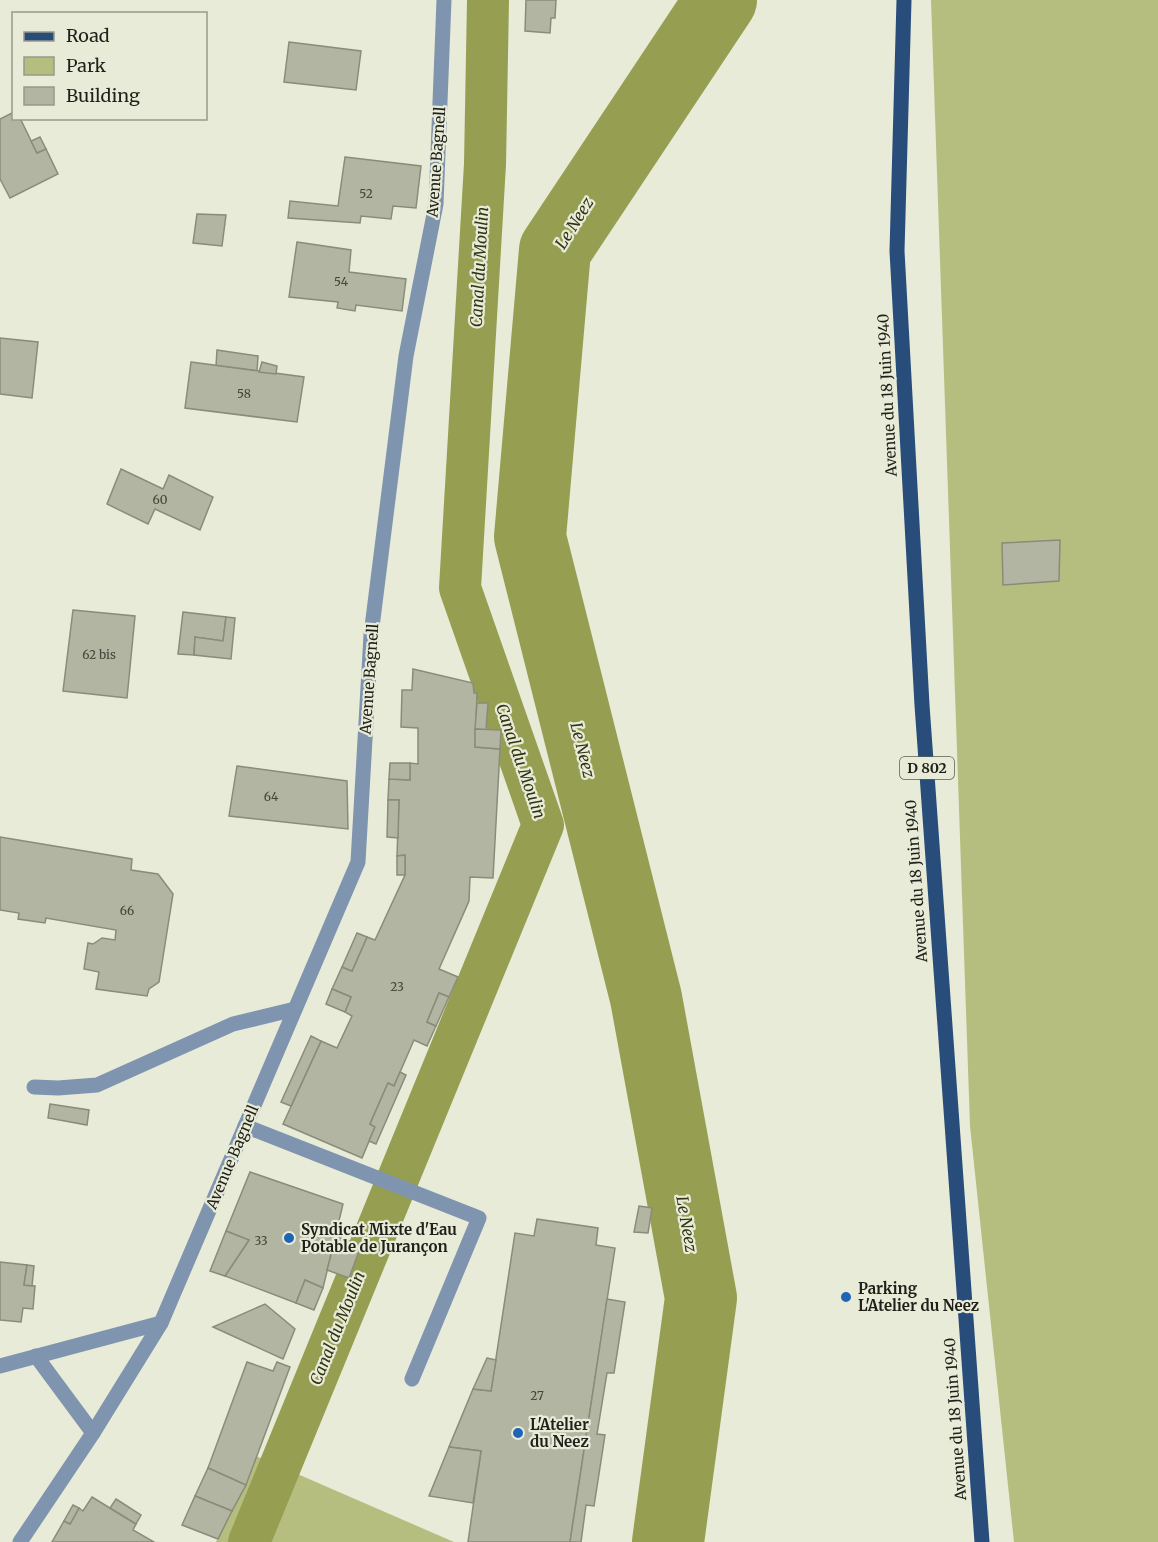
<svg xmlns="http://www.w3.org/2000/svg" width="1158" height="1542" viewBox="0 0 1158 1542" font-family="Merriweather,serif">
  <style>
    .green { fill: #b5be7f }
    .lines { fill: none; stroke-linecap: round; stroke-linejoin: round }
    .canal { stroke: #969f51; stroke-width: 42 }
    .river { stroke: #969f51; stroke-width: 72 }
    .building { fill: #b2b5a2; stroke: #898c79; stroke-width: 1.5 }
    .minor { stroke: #7f94ae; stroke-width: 15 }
    .major { stroke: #284d7a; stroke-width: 15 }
    .poi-dot { fill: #1f65b5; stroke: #e8ebd7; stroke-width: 2 }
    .labels { text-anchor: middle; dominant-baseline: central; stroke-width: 4.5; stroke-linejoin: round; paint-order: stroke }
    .number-label { font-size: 12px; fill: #44453b }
    .shield { fill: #e8ebd7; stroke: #5b5d52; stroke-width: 1.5 }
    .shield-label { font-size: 14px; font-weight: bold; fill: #1f2019 }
    .street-label { font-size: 15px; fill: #1f2019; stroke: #e8ebd7 }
    .poi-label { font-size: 15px; font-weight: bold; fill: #1f2019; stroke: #e8ebd7; text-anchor: start }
    .water-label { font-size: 16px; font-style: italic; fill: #303412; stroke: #e8ebd7 }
  </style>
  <rect width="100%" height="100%" fill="#e8ebd7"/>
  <!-- green -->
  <g class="green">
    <polygon points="931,0 1158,0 1158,1542 1014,1542 970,1126"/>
    <polygon points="256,1456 454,1542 216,1542 246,1485"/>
  </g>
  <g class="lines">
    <!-- canal -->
    <polyline class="canal" points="249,1542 543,825 460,588 485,164 488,0"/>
    <!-- river -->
    <polyline class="river" points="668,1542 701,1298 646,998 530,537 555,250 721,0"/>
  </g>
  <!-- building -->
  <g class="building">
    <polygon points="526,0 556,0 555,18 551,18 550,33 525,31"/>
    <polygon points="289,42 361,51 356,90 284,82"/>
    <polygon points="14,112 14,118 20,118 37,153 46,149 58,174 10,198 0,179 0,119"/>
    <polygon points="40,137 46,149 37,153 31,141"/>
    <polygon points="345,157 421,166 416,208 393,206 391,219 361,216 360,223 288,218 290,201 338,206"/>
    <polygon points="197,214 226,215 222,246 193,243"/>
    <polygon points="297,242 351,250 349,272 406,279 402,311 356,305 355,311 337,308 338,302 289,297"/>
    <polygon points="0,338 38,342 32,398 0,394"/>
    <polygon points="217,350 258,356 257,371 216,366"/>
    <polygon points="191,362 304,377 297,422 185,408"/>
    <polygon points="262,362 277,366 276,374 259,372"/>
    <polygon points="121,469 163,489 169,475 213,497 200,530 155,509 148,524 107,504"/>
    <polygon points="1060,540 1059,581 1003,585 1002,543"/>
    <polygon points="73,610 135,616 127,698 63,691"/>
    <polygon points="183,612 226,617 223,641 195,637 194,655 178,654"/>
    <polygon points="226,617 235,618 231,659 194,655 195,637 223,641"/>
    <polygon points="413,669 473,683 474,693 477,693 475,747 500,749 493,878 470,877 469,901 439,969 458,977 449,997 439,993 427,1022 436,1026 427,1046 414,1040 394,1086 388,1083 370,1124 375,1127 362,1158 283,1124 321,1041 337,1048 352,1016 345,1012 351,997 332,989 342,967 352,971 367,937 375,940 405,875 405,855 397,856 399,800 388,800 389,779 410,780 410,763 418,764 418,728 401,727 402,690 412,690"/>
    <polygon points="477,703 488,703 486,730 475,729"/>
    <polygon points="475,729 501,730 500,749 475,747"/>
    <polygon points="390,763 410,763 410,780 389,779"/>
    <polygon points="237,766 347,781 348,829 229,816"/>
    <polygon points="388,800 399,800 398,838 387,837"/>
    <polygon points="0,837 132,859 131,870 158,874 173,894 159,982 149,989 147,996 96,989 99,972 84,969 88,943 93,944 102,938 115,940 116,930 46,918 45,923 18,919 19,913 0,910"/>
    <polygon points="405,855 405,875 397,875 397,856"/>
    <polygon points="357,933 367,937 352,971 342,967"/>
    <polygon points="332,989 351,997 345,1012 326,1004"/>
    <polygon points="439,993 449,997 436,1026 427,1022"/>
    <polygon points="311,1036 321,1041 291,1106 281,1102"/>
    <polygon points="400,1072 406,1075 376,1144 369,1141 375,1127 370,1124 388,1083 394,1086"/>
    <polygon points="50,1104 89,1110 87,1125 48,1118"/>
    <polygon points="250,1172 343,1204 323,1288 305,1280 296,1303 225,1276 249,1240 226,1231"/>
    <polygon points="639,1206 652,1208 648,1233 634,1232"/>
    <polygon points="537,1219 598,1228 596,1245 615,1248 570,1542 468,1542 481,1451 449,1447 473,1389 491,1391 515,1233 534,1236"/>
    <polygon points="226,1231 249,1240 225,1276 210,1271"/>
    <polygon points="336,1236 361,1246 349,1278 327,1270"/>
    <polygon points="0,1262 27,1265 24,1285 35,1286 33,1309 23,1308 21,1322 0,1320"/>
    <polygon points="27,1265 34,1266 32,1286 24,1285"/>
    <polygon points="305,1280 323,1288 314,1310 296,1303"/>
    <polygon points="607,1299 625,1302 614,1373 607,1373 597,1434 605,1435 594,1506 586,1505 581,1542 570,1542"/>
    <polygon points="265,1304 295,1329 283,1359 213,1327"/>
    <polygon points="487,1358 496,1360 491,1391 473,1389"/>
    <polygon points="247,1362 273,1371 277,1362 290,1367 246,1485 208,1468"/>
    <polygon points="449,1447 481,1451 473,1503 429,1496"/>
    <polygon points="208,1468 246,1485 232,1511 195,1496"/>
    <polygon points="195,1496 232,1511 218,1539 182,1525"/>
    <polygon points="92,1497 136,1524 133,1530 154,1542 52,1542 64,1521 70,1524 79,1508 83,1511"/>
    <polygon points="116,1499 141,1515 136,1524 110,1508"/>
    <polygon points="73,1505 79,1508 70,1524 64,1521"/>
  </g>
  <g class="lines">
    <!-- minor -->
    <g class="minor">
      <polyline points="34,1087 58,1088 97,1085 233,1024 295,1009"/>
      <polyline points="245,1126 479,1218 412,1379"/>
      <polyline points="161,1323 358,862 371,635 406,356 436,204 444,0"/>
      <polyline points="0,1366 161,1323 93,1433"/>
      <polyline points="20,1542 93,1433 36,1356"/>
    </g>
    <!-- major -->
    <polyline class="major" points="904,0 897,251 922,705 982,1542"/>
  </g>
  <!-- markers -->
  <g class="poi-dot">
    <circle cx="289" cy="1238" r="6"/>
    <circle cx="846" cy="1297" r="6"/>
    <circle cx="518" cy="1433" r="6"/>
  </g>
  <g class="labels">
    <!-- number labels -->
    <g class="number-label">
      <text x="366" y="193">52</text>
      <text x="341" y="281">54</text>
      <text x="244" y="393">58</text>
      <text x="160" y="499">60</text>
      <text x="99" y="654">62 bis</text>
      <text x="271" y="796">64</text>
      <text x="127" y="910">66</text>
      <text x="397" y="986">23</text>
      <text x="261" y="1240">33</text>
      <text x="537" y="1395">27</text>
    </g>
    <!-- shield labels -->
    <rect class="shield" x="900" y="757" width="54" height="22" rx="4.5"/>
    <g class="shield-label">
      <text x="927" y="768">D 802</text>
    </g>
    <!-- street labels -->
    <g class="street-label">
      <text transform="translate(436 162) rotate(-86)">Avenue Bagnell</text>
      <text transform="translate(887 395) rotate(-93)">Avenue du 18 Juin 1940</text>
      <text transform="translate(369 679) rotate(-86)">Avenue Bagnell</text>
      <text transform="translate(916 881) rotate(-94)">Avenue du 18 Juin 1940</text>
      <text transform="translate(232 1157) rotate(-67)">Avenue Bagnell</text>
      <text transform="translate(955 1419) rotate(-94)">Avenue du 18 Juin 1940</text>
    </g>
    <!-- poi labels -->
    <g class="poi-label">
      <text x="301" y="1229">Syndicat Mixte d'Eau<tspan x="301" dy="17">Potable de Jurançon</tspan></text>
      <text x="858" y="1288">Parking<tspan x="858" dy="17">L'Atelier du Neez</tspan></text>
      <text x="530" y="1424">L'Atelier<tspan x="530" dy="17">du Neez</tspan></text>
    </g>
    <!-- water labels -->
    <g class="water-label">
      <text transform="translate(574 223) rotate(-58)">Le Neez</text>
      <text transform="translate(479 267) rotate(-87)">Canal du Moulin</text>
      <text transform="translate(583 750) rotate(76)">Le Neez</text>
      <text transform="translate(521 761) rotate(71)">Canal du Moulin</text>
      <text transform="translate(687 1224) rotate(80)">Le Neez</text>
      <text transform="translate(337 1328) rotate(-68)">Canal du Moulin</text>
    </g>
  </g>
  <!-- legend -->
  <rect x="12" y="12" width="195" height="108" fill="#e8ebd7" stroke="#989a8b" stroke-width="1.5"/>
  <rect x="24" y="32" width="30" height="9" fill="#284d7a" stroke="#989a8b" stroke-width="1.5"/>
  <text x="66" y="42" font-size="18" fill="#1f2019">Road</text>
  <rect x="24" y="57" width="30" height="18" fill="#b5be7f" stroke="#989a8b" stroke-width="1.5"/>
  <text x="66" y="72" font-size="18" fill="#1f2019">Park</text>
  <rect x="24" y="87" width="30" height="18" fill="#b2b5a2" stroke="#989a8b" stroke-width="1.5"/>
  <text x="66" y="102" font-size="18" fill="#1f2019">Building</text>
</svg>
